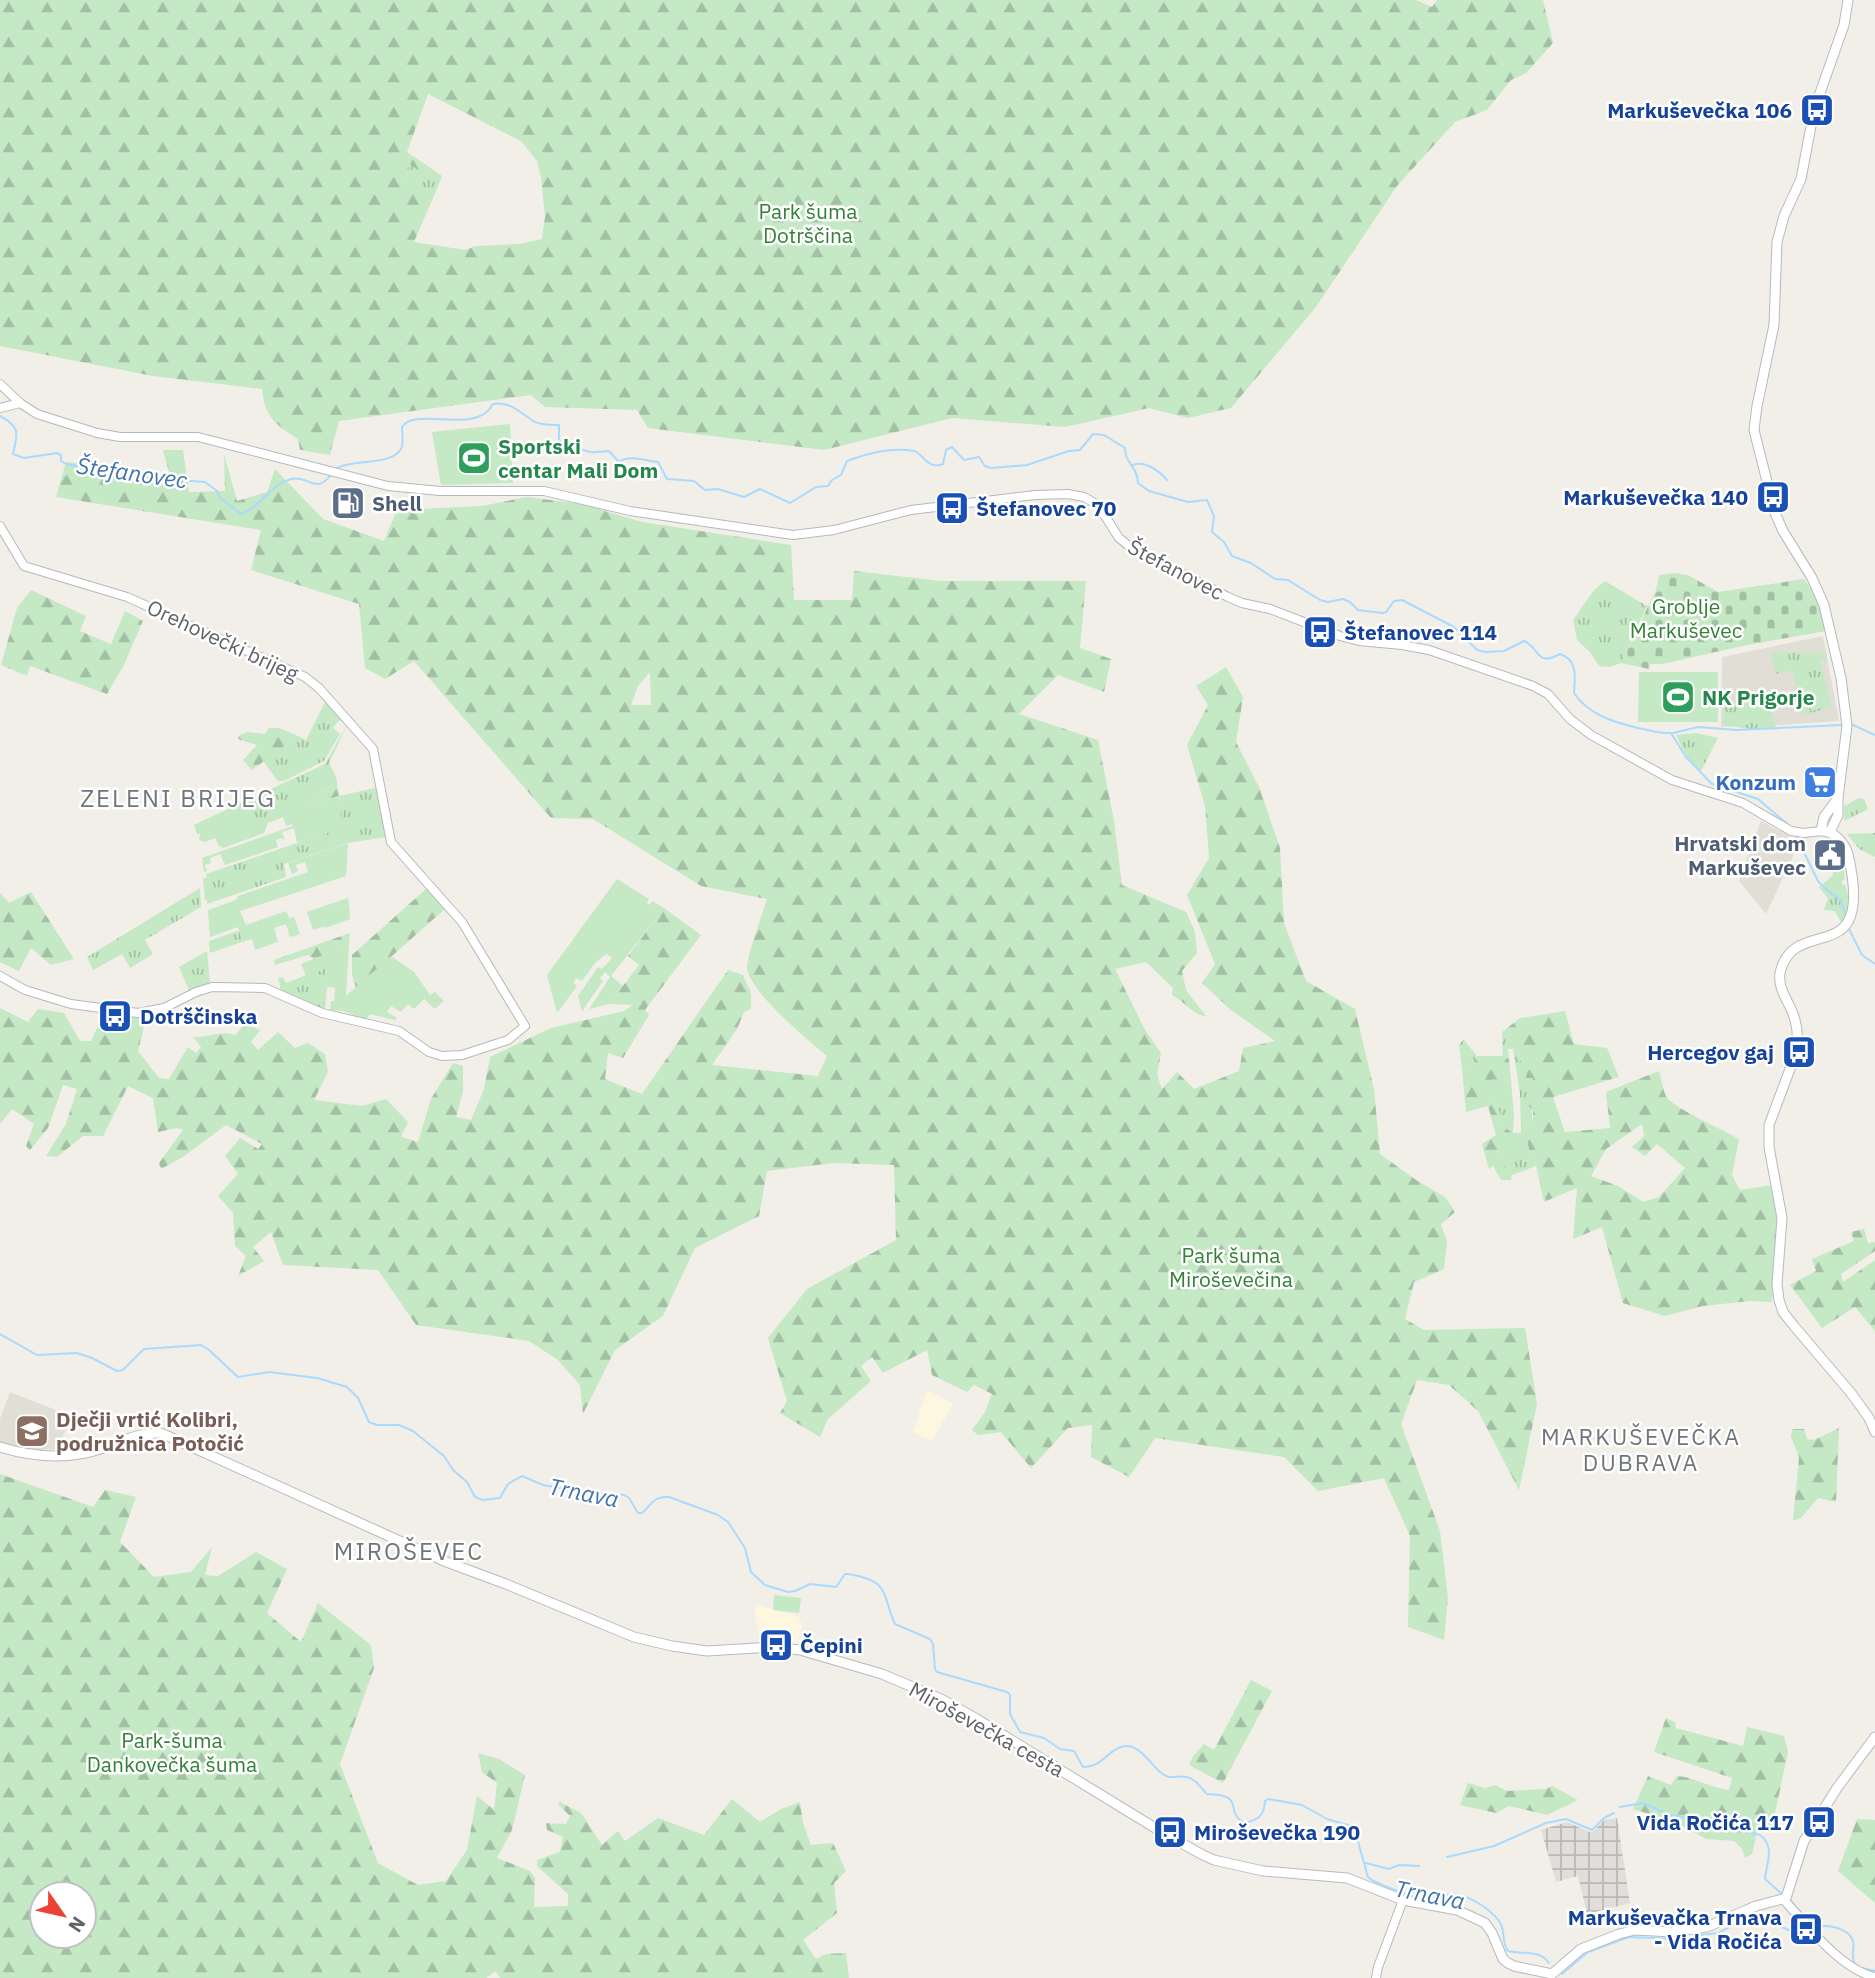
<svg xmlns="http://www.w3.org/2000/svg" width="1875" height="1978" viewBox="0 0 1875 1978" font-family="'IBM Plex Sans',sans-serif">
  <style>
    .commercial { fill: #fef7e0 }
    .industrial { fill: url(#industrial-grid) }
    .education { fill: #e1ded6 }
    .grass { fill: url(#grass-tufts) }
    .forest { fill: url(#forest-firs); fill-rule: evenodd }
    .cemetery { fill: url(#cemetery-stones) }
    .garden { fill: #c5e8c5 }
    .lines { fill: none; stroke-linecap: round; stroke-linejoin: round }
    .stream { stroke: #aadaff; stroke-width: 2 }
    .tertiary-casing { stroke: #b5b8bc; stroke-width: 10 }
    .secondary-casing { stroke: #b6babf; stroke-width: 11 }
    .tertiary { stroke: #fff; stroke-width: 8 }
    .secondary { stroke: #fff; stroke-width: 9 }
    .labels { text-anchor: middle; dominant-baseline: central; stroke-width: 5; stroke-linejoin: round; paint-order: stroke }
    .transit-label { font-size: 21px; font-weight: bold; fill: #164399; stroke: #fff; text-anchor: end }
    .park-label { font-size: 21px; fill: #348238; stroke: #fff }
    .leisure-label { font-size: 21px; font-weight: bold; fill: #27864d; stroke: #fff; text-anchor: start }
    .service-label { font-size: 21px; font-weight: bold; fill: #4e5e75; stroke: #fff; text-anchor: start }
    .street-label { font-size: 21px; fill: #5f6368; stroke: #fff }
    .shop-label { font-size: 21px; font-weight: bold; fill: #366cbe; stroke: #fff; text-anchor: end }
    .education-label { font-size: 21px; font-weight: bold; fill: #785e54; stroke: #fff; text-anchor: start }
    .water-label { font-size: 23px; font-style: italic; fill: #4174aa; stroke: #fff }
    .neighbourhood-label { font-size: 23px; letter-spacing: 2px; fill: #70757a; stroke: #fff }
    .quarter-label { font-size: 24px; letter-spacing: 2px; fill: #70757a; stroke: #fff }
  </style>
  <defs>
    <pattern id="industrial-grid" width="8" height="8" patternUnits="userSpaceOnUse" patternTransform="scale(1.75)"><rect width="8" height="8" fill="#e0deda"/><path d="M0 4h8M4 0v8" fill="none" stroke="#b9b8b5"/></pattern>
    <pattern id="grass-tufts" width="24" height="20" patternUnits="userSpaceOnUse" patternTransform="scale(1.75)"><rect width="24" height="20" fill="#c5e8c5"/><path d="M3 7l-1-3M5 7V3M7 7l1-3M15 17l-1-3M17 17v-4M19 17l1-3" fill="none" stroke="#a3c0a4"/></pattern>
    <pattern id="forest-firs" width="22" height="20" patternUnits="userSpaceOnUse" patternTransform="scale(1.75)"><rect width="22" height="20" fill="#c5e8c5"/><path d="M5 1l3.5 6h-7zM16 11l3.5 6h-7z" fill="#a3c0a4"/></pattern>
    <pattern id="cemetery-stones" width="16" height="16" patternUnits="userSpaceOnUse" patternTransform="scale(1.75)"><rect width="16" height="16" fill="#c5e8c5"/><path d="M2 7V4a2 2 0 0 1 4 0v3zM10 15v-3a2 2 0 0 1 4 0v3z" fill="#a3c0a4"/></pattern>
  </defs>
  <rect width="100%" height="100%" fill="#f1efe8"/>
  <!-- commercial -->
  <g class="commercial">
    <polygon points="927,1390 953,1404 932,1441 913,1432"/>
    <polygon points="757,1605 800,1617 799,1622 803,1623 797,1644 763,1638 759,1634 755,1612"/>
  </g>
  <!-- industrial -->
  <polygon class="industrial" points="1617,1818 1630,1903 1587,1914 1578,1876 1556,1882 1541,1830 1567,1822 1592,1833 1604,1820"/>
  <!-- education -->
  <g class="education">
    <polygon points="1823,636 1839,721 1781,725 1721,727 1722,657"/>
    <polygon points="1761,821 1789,836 1794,854 1766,914 1739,881"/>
    <polygon points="10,1392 71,1416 58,1449 44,1449 43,1452 0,1444 0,1419"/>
  </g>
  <!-- grass -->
  <g class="grass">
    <polygon points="409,164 427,175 432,169 442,176 436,191 405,182"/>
    <polygon points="1605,581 1647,606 1621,663 1610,667 1599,666 1590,652 1577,640 1573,620 1594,590"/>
    <polygon points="1771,652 1827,653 1827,660 1820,662 1832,707 1804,715 1792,670 1776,674"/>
    <polygon points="327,698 346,719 345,724 339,720 333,728 340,734 324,761 284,781 278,781 263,761 298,736 306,740"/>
    <polygon points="1768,699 1776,727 1756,730 1723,725 1723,708"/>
    <polygon points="348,723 329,763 336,777 334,775 330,790 317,791 306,805 239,828 232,807 325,764"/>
    <polygon points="1696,733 1718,738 1701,771 1688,760 1676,735"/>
    <polygon points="379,787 387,837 347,843 284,864 286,877 207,904 207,900 205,900 203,879 207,877 206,874 344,827 338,807 339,796"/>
    <polygon points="1859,798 1864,799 1868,809 1844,821 1844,806"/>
    <polygon points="1875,833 1875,857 1859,849 1847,834"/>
    <path d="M1843,863L1845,879L1842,880V884L1845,885L1850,901L1846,919C1846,900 1836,895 1822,885L1833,875L1832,866Z"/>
    <path d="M1821,886C1840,897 1843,901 1845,923L1843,926L1835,911L1824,910L1828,898L1819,887Z"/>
    <polygon points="200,888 201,907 145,940 153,954 130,968 122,954 93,970 87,957"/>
    <polygon points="348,898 349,905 322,915 325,926 313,930 307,912"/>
    <polygon points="240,930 242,942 210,953 209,941"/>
    <polygon points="207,951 210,982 190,993 179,967"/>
    <polygon points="327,967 323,1011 281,991 278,978 283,977 286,983"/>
    <polygon points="1502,1032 1533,1078 1530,1092 1533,1125 1521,1127 1520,1094 1513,1049 1508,1049 1509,1059 1503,1056"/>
    <polygon points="1464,1040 1477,1056 1471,1068 1462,1069 1459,1044"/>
    <polygon points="1496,1079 1497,1095 1503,1081 1511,1080 1514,1118 1513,1133 1501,1125 1498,1104 1495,1104 1487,1081"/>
    <polygon points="1522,1139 1527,1141 1530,1153 1535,1158 1546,1201 1544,1202 1536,1166 1512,1175 1503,1163 1500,1153 1507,1152"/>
  </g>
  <!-- forest -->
  <g class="forest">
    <path d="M0,0H1416L1432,7L1437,0H1543L1553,43L1526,73L1511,80L1487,110L1455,122L1397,186L1316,307L1231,408L1188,418L1149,408L1065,427L952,418L824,450L648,428L637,410L545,407L531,395L339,421L330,455L300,450L298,439C275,424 265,418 262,389L153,376L0,346ZM428,94L521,141L537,161L541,177L545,217L542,239L520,244L476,246L465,250L414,242L436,191L405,181L409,164L427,176L432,169L407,152Z"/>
    <path d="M163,450H183L189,492L225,491L224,454L237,501L267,492L275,469L323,519L384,541L397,510L482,506L527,497L581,504L642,522L791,545L794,600H852L854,571L941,581H1086L1080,648L1111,659L1104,692L1058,675L1019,714L1098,740L1114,821L1122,885L1186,912L1195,932L1197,953L1182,971L1186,990L1206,1016C1193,1015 1184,1001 1172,995L1173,988L1146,962L1115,969L1145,1030L1161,1053L1157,1075L1162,1089L1177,1072L1194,1089L1239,1071L1243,1048L1275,1041L1231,1010L1202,983L1215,964L1187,895L1209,858L1205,806L1187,745L1208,705L1196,686L1226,667L1243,697L1236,742L1259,787L1280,848L1284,923L1306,981L1355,1009L1374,1089L1380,1154L1416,1180L1445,1197L1455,1212L1441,1224L1447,1242L1444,1269L1414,1282L1405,1319L1424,1330L1525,1328L1537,1404L1519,1490L1478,1411L1449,1385L1417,1380L1401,1424L1440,1531L1448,1598L1444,1640L1408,1627L1410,1536L1384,1478L1318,1491L1284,1457L1155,1438L1129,1477L1091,1457L1092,1425L1068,1428L1031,1468L1001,1432L978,1435L972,1430L985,1412L992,1394L974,1385L967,1392L932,1375L927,1350L883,1373L872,1357L861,1366L871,1381L828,1419L820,1437L780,1413L787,1401L768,1338L807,1289L896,1240L894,1165L834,1163L767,1171L759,1216L695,1248L663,1316L615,1350L583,1414L580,1385L558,1360L529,1341L416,1325L378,1270L283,1265L271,1232L253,1247L264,1261L238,1276L246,1256L235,1246L233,1213L218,1196L238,1174L225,1156L240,1138L258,1149L262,1144L226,1125L183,1157L161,1169L159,1163L183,1130L177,1128L158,1132L153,1098L128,1086L103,1136H83L57,1157L46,1156L66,1124L77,1089L63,1085L48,1128L30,1150L26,1146L34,1124L12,1109L0,1124V1008L28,1022L38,1009L64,1013L80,1041H91L97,1028L119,1026L121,1017L146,1018L138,1051L159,1078L169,1079L188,1047L196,1053L201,1047L193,1037C210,1038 218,1030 235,1035L245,1024L260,1030L251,1042L258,1050L278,1032L295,1048L308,1043L325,1054L328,1072L314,1100L362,1106L386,1099L408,1122L401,1137L418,1142L431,1099L453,1063L463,1066V1092L456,1117L471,1120L484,1089L490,1057L551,1028L624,1011L633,1005L609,1004L639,965L628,956L664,908L701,935L645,1010L649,1015L623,1058L608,1053L605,1079L642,1094L728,970L743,975L751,993V1009L744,1012L737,1029L712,1065L818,1076L827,1056C808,1040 748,991 747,967C747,957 763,912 767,899L701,886L593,819L551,818L414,661L385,679L365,668L359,604L251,570L261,530L56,497L66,462L170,476ZM650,672L651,705H631L638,686Z"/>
    <polygon points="31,590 86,616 80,631 111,644 125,611 143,621 124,665 107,694 30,666 27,676 1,665 17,608"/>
    <polygon points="269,728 279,728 298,736 252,770 243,760 257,745 238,739 238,736 247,732 265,734"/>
    <polygon points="325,766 336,777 339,796 306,805 317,791 330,790 331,786 325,782 323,772"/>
    <polygon points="427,888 446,908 356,988 352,975 352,955"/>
    <polygon points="31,892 74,959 51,965 31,948 19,971 0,962 0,893 9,903"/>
    <polygon points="350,933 349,945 314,959 308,955 275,965 274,960"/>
    <path d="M1565,1011L1574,1044L1607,1048L1619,1077L1553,1097L1565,1132L1610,1128L1606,1092L1659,1071C1661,1078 1663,1091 1667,1098C1676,1109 1723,1130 1739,1139L1732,1175L1740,1190L1772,1185L1777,1223L1772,1302L1750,1301L1703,1306L1665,1316L1623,1303L1602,1227L1573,1239L1577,1188L1546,1201L1535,1158L1530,1153L1527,1141L1522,1139L1519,1148L1514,1147L1507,1152L1500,1153L1505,1158L1503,1163L1512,1175L1511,1180H1501L1493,1166L1489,1169L1482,1144L1496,1135L1488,1106L1466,1112L1462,1069L1471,1068L1477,1056H1503L1509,1059L1511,1080L1503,1081L1506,1087L1496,1095V1079L1488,1081L1495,1104L1498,1103L1501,1125L1513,1133H1521V1127L1533,1124V1110L1526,1103L1530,1092L1528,1087L1533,1078H1526L1527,1071L1502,1032L1520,1018ZM1642,1124L1644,1136L1632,1147L1645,1156L1657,1144L1685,1168L1659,1197L1643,1202L1618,1186L1591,1176L1606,1149Z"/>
    <polygon points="1864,1229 1868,1243 1875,1242 1875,1251 1841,1274 1843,1282 1875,1260 1875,1331 1855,1307 1822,1328 1790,1285 1816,1271 1812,1259 1854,1241 1851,1232"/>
    <polygon points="1839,1428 1836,1502 1818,1498 1801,1518 1793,1521 1799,1457 1791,1437 1792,1429 1804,1429 1807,1439 1814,1440"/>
    <path d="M0,1474L93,1507L105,1490L136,1497L120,1542L154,1577L191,1572L212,1547L205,1575L218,1576L256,1552L287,1569L267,1613L301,1642L318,1603L371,1645L374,1668L340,1764L378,1863L418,1885L446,1881L467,1850L477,1796L494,1810L497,1783L482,1772L478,1753L499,1759L525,1775L512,1830L497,1858L530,1871L535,1878L534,1907L568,1906V1894L537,1866V1860L560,1852L563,1837L547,1830L546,1823L566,1824L570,1816L558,1804L560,1802L581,1813L602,1845L618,1831L625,1841L658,1818L704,1835L732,1799L760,1822L781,1809L800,1802L803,1823L811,1845L833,1843L846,1871L834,1883L837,1913L803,1940L816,1959L826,1954L846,1953L849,1978H500L496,1971L486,1978H0ZM84,1894V1936H42V1894Z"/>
    <polygon points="1251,1680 1272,1691 1223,1783 1189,1765 1192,1758 1204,1744 1214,1750"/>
    <path d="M1666,1718L1675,1722L1676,1728L1743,1746L1747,1727L1784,1736L1788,1752L1772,1827L1759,1824L1752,1854L1745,1858L1742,1849L1734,1841L1706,1839L1673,1821L1633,1809L1648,1776L1671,1785L1677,1776C1694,1777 1711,1788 1729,1790L1732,1778L1654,1752Z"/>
    <polygon points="1468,1783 1485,1788 1495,1785 1507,1791 1545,1789 1552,1786 1578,1800 1547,1815 1509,1806 1496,1813 1460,1805"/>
    <polygon points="1857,1819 1875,1820 1875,1903 1838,1871"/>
  </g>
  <!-- cemetery -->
  <polygon class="cemetery" points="1675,573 1688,575 1718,592 1804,579 1818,599 1826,631 1747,645 1662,664 1650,664 1649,669 1621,663 1656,590 1659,575"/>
  <!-- garden -->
  <g class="garden">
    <polygon points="510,424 513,483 441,485 432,432"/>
    <polygon points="1639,672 1718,672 1718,722 1638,722"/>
    <polygon points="1818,677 1822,678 1825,689 1822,690 1823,693 1826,692 1829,703 1826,704 1826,707 1811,711 1810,708 1807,709 1804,698 1807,697 1806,694 1803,695 1800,683"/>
    <polygon points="339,796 338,807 345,827 297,843 294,828 282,832 285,840 281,838 276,840 278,847 225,865 220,854 210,858 211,863 205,865 207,871 204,872 202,858 293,826 292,824 286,826 283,817 268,823 264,833 223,848 219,846 215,838 205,842 199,840 200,834 197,834 194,825 232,807 240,827 278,813"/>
    <polygon points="348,843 346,876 240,911 246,925 286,911 289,918 294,917 300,934 290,937 286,924 274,928 278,942 255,950 252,939 242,942 238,927 210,937 208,910 236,900 238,896 308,872 305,862 296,865 298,871 292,874 288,863"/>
    <polygon points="617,879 649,899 647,903 649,905 652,901 664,908 611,976 623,986 609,1004 589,1009 610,977 605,972 600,978 603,981 582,1011 578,996 598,967 602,969 612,958 606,954 595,963 582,981 576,978 573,983 577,986 557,1013 547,975"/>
    <polygon points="349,905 350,919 325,928 321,915"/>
    <polygon points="349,945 346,996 391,956 414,972 430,995 435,992 444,1001 435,1009 424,999 414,1009 408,1004 401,1012 391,1006 387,1012 397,1018 395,1020 370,1014 366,1019 343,1011 330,1010 331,1001 334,1001 335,988 327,987 325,1009 323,1008 327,968 306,976 301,964"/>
    <polygon points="774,1595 801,1598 799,1613 773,1610"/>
  </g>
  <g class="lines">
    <!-- stream -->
    <g class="stream">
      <path d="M0,416C22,428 17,434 13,454L24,458L57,453L61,455V461L66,464L104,470H135L165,479L205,482L217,491L220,498L241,514C261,507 271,484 291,479C309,475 315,495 331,475"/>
      <path d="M1133,465C1145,460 1159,471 1167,480"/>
      <path d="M337,468C353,459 391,466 401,449C404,444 402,433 402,427C415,406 477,436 493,404C508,401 519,411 530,419C538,425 549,425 559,425V440C561,442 587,452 591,452C596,453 604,451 609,451L619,462C629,454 646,461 658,462L667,479L694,481L705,490L718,489L744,497L760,489L790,503L816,487L828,486L832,480L841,475L847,461C869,453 890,447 915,451C926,458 928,469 943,464L946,450L952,447L964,460L979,457L985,466L991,468L1027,465L1069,451L1080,450L1093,434L1104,435L1125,448C1125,464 1137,465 1138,483L1149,491L1188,502L1207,500L1214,516L1212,532L1224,542L1232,556L1251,563L1275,579L1288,580L1320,600L1328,602L1343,599L1350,602L1358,610L1382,613L1386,612L1394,601L1402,600L1454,627L1477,650L1485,652L1504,651L1524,641C1541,649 1536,667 1560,654C1578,660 1575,677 1574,693C1589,715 1613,722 1638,728C1650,730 1658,734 1671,733L1686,757L1712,784L1758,799L1792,828"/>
      <polyline points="1851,724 1875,735"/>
      <polyline points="1673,733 1698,727 1737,730 1842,725"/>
      <path d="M1796,836L1818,881C1828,894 1843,895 1845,915"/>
      <polyline points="1848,927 1862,955 1875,964"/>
      <path d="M0,1334L37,1355L77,1353L92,1358L117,1371L123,1370L144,1349L201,1345L209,1350L238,1377L269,1372L317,1378L347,1387L358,1398L369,1422L377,1425H399L413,1431L444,1456L453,1470L467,1482L475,1497L483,1500L500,1498L508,1484L522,1476L543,1485L581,1492L624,1495L629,1498L638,1513H642C652,1504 654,1496 669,1497L718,1515L728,1522L745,1548L751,1572L765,1585L788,1592L795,1591L810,1584L836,1587L845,1574H848C891,1581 881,1593 895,1624L930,1639L933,1644L935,1669L937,1672L1007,1692L1010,1695V1714L1020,1732L1044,1738L1060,1749L1074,1751L1083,1767C1101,1768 1106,1752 1121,1747C1137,1741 1150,1763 1160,1772C1170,1781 1175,1775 1186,1777C1195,1778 1201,1788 1207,1794C1248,1795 1222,1811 1245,1823C1259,1819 1264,1816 1265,1801L1268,1799L1302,1805L1327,1819L1351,1826L1355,1831L1368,1877L1373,1881C1386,1886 1400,1893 1414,1896C1428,1899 1439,1895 1452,1894C1468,1894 1490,1909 1499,1921C1506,1930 1501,1942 1508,1951C1524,1955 1539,1949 1549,1963"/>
      <path d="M1620,1807L1643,1803L1670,1815L1694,1818L1760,1835C1776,1847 1766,1864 1765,1879L1783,1895"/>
      <polyline points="1447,1857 1494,1846 1546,1823 1566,1819 1592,1830 1604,1818 1614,1813"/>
      <polyline points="1366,1863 1389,1869 1399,1865 1419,1866"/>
      <polyline points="1790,1900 1804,1916"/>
      <path d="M1816,1928C1826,1923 1849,1928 1853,1941C1855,1949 1850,1956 1855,1964"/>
      <polyline points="1862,1968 1875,1971"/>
      <polyline points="1562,1974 1588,1952 1629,1937 1678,1939 1702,1935 1718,1933 1747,1918 1754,1917 1792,1931 1807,1932"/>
    </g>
    <!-- tertiary casing -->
    <g class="tertiary-casing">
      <g id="tertiary">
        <polyline points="0,384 20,403 37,414 97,433 120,437 198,437 388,486 440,491 544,491 630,511 793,535 834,530 911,510 1035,495 1068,494 1084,497 1098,505 1119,538 1129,546 1228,597 1242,603 1270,609 1340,636 1359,641 1402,645 1429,650 1533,686 1548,694 1570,719 1591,735 1672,780 1743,803 1791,831 1804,833 1821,831"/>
        <polyline points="0,408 20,403"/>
        <polyline points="0,526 24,566 127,597 305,677 319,688 373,749 391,842 462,922 525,1026 508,1040 462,1055 442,1056 429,1052 399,1031 322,1013 265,988 212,987 196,992 164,1008 138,1013 71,1004 25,990 0,976"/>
        <path d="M1784,1900C1807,1925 1841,1970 1875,1977"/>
        <polyline points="1376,1978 1378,1967 1403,1900"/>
      </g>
    </g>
    <!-- secondary casing -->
    <g class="secondary-casing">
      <g id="secondary">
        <path d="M1838,798L1824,817L1821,831C1834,831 1844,842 1848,854C1875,972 1798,914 1781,969C1775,988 1791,1003 1795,1020C1798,1031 1798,1042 1796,1053L1769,1125V1147L1782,1218L1777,1284L1779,1300L1783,1312L1794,1326L1851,1393L1869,1418L1875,1432"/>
        <polyline points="1830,832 1838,815 1838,798 1847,726 1841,678 1824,605 1812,578 1783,531 1775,513 1754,430 1757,406 1774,325 1777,242 1784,216 1801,179 1814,110 1844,25 1848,0"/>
        <path d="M0,1447C33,1457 70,1460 103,1448C123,1441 140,1432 161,1433L444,1561L506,1584L634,1637L672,1646L707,1651L773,1647L800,1650L882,1674L941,1699L977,1719L1165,1834L1203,1855L1214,1860L1263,1871L1347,1878L1403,1900L1457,1910L1485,1923L1492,1933L1503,1959L1508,1963L1514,1966L1552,1974L1581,1949L1619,1934L1635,1930L1672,1932L1707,1927L1756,1906L1786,1898L1804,1841L1837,1788L1875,1737"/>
      </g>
    </g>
    <!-- tertiary -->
    <use href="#tertiary" class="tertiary"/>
    <!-- secondary -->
    <use href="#secondary" class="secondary"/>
  </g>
  <!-- icons -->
  <defs>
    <g id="bus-square" transform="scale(1.75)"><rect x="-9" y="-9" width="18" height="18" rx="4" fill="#1a4fb4" stroke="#fff"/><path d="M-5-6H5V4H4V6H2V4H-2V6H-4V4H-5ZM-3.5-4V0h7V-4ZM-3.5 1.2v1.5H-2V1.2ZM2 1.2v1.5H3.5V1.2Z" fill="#fff"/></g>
    <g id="stadium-square" transform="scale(1.75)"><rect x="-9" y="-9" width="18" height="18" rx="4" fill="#2e9e5b" stroke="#fff"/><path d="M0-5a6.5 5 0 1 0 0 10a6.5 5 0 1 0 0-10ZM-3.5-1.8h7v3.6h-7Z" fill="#fff"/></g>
    <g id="fuel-square" transform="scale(1.75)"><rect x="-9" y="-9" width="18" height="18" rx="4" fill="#5c6f8a" stroke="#fff"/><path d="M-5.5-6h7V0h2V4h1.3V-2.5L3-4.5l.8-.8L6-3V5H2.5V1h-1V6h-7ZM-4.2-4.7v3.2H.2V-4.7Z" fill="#fff"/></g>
    <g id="supermarket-square" transform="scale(1.75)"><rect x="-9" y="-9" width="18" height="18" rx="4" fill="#3f7fe0" stroke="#fff"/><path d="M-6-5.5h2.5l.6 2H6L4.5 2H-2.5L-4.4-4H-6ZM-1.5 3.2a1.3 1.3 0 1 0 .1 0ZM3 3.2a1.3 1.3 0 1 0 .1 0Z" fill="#fff"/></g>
    <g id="civic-square" transform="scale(1.75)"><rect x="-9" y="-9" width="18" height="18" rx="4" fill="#5c6f8a" stroke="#fff"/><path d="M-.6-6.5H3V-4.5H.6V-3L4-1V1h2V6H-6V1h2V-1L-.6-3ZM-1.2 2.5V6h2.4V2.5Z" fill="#fff"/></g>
    <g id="school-square" transform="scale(1.75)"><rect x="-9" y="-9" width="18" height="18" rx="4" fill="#8d6e63" stroke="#fff"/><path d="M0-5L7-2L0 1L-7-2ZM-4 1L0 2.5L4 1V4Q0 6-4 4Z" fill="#fff"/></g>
  </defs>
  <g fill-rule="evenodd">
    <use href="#bus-square" x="1817" y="110"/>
    <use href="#stadium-square" x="474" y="458"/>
    <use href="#bus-square" x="1773" y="497"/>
    <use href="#fuel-square" x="348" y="503"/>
    <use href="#bus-square" x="952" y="508"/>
    <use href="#bus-square" x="1320" y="632"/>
    <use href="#stadium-square" x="1678" y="697"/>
    <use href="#supermarket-square" x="1820" y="782"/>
    <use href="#civic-square" x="1830" y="855"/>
    <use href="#bus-square" x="115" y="1016"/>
    <use href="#bus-square" x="1799" y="1052"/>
    <use href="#school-square" x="32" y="1431"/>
    <use href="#bus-square" x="776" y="1645"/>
    <use href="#bus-square" x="1819" y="1822"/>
    <use href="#bus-square" x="1170" y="1832"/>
    <use href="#bus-square" x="1806" y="1929"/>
  </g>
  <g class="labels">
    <!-- transit labels -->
    <g class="transit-label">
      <text x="1792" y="110">Markuševečka 106</text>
      <text x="1748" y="497">Markuševečka 140</text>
      <text x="976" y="508" text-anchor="start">Štefanovec 70</text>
      <text x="1344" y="632" text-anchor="start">Štefanovec 114</text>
      <text x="140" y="1016" text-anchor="start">Dotrščinska</text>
      <text x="1774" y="1052">Hercegov gaj</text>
      <text x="800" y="1645" text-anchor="start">Čepini</text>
      <text x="1794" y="1822">Vida Ročića 117</text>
      <text x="1194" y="1832" text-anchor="start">Miroševečka 190</text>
      <text x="1782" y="1917">Markuševačka Trnava<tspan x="1782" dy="24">- Vida Ročića</tspan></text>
    </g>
    <!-- park labels -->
    <g class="park-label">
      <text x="808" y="211">Park šuma<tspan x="808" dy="24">Dotrščina</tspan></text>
      <text x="1686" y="606">Groblje<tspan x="1686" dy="24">Markuševec</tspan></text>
      <text x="1231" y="1255">Park šuma<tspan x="1231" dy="24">Miroševečina</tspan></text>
      <text x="172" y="1740">Park-šuma<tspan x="172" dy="24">Dankovečka šuma</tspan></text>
    </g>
    <!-- leisure labels -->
    <g class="leisure-label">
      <text x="498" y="446">Sportski<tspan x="498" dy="24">centar Mali Dom</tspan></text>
      <text x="1702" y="697">NK Prigorje</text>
    </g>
    <!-- service labels -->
    <g class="service-label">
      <text x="372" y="503">Shell</text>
      <text x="1806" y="843" text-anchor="end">Hrvatski dom<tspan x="1806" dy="24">Markuševec</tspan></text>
    </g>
    <!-- street labels -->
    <g class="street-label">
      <text transform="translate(1176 569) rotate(28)">Štefanovec</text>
      <text transform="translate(223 640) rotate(25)">Orehovečki brijeg</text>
      <text transform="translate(987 1729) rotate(29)">Miroševečka cesta</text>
    </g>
    <!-- shop labels -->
    <g class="shop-label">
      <text x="1796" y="782">Konzum</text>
    </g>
    <!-- education labels -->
    <g class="education-label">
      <text x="56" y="1419">Dječji vrtić Kolibri,<tspan x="56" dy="24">podružnica Potočić</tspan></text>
    </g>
    <!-- water labels -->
    <g class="water-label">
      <text transform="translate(132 472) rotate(8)">Štefanovec</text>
      <text transform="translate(584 1492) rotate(11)">Trnava</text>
      <text transform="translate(1430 1894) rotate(11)">Trnava</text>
    </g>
    <!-- neighbourhood labels -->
    <g class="neighbourhood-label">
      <text x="1641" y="1436">MARKUŠEVEČKA<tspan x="1641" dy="26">DUBRAVA</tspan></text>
    </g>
    <!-- quarter labels -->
    <g class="quarter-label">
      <text x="178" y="798">ZELENI BRIJEG</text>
      <text x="409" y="1551">MIROŠEVEC</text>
    </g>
  </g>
  <!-- north arrow -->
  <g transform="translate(63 1915) rotate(124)"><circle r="33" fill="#ffffff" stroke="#bfc1c3" stroke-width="2"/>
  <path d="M0-5L12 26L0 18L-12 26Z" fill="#ea4335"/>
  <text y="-10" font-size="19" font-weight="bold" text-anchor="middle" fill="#5f6368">N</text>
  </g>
</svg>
